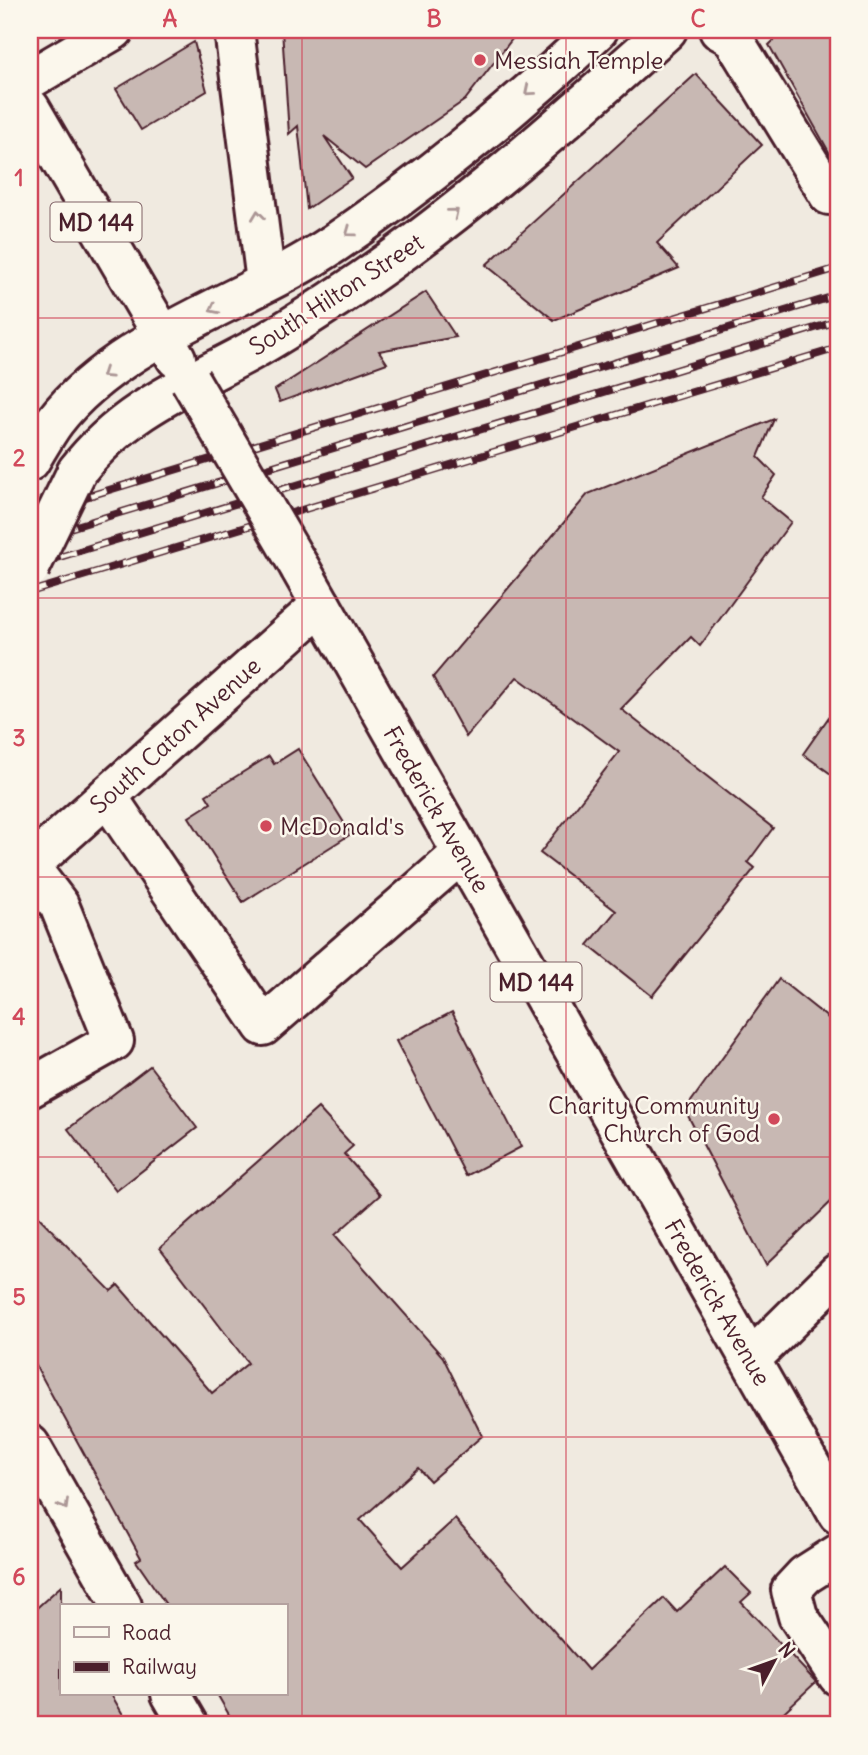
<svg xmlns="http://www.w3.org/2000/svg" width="868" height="1755" viewBox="0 0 868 1755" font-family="Delius,sans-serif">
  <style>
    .building { fill: #c8b8b3; stroke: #4a1f2b; stroke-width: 2 }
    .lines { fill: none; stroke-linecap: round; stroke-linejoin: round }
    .minor-casing { stroke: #4a1f2b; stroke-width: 44 }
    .major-casing { stroke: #4a1f2b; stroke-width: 44 }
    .minor { stroke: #fbf7ec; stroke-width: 38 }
    .major { stroke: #fbf7ec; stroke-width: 38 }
    .rail-casing { stroke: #4a1f2b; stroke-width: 8 }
    .rail { stroke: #fbf7ec; stroke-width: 5; stroke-dasharray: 16; stroke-linecap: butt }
    .major-bridge-casing { stroke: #4a1f2b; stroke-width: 44; stroke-linecap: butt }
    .major-bridge { stroke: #fbf7ec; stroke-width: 38 }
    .oneway { stroke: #ab9695 }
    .grid { fill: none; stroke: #d1495b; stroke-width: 2; stroke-opacity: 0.55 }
    .poi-dot { fill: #d1495b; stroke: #fbf7ec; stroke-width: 2.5 }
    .labels { text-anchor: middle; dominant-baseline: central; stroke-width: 5; stroke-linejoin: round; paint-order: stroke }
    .shield { fill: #fbf7ec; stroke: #7f6065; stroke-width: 2 }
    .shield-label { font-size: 23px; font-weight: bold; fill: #4a1f2b }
    .poi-label { font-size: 24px; fill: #4a1f2b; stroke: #fbf7ec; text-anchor: start }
    .street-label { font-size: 24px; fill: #4a1f2b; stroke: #fbf7ec }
    .neatline { fill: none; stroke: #d1495b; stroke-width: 2.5 }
    .grid-label { font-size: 23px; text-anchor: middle; font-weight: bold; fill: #d1495b }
  </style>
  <rect width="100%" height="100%" fill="#f0eae0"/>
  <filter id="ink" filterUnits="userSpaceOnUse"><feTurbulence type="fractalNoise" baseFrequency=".0143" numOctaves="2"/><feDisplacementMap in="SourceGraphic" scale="14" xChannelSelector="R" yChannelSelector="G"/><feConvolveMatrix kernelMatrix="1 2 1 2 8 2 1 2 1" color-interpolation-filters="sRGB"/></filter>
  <g filter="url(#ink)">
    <!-- building -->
    <g class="building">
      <polygon points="282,30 519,30 465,100 365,169 324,136 352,178 307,209 298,126 289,134"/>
      <polygon points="785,30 838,30 838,168 769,45"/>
      <polygon points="194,42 207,91 141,130 116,89"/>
      <polygon points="696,74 762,145 657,243 679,268 554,320 486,265"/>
      <polygon points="426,292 456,337 379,351 387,363 280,402 275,390"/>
      <polygon points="774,419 758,457 776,475 761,497 791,522 700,646 691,637 621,709 773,828 748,862 755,868 652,996 588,945 616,911 540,853 619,752 517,677 466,737 433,677 588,494"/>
      <polygon points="838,704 838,779 803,754"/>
      <polygon points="298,749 351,834 243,902 189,817 211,803 206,795 269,756 274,764"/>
      <polygon points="779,979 838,1026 838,1195 766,1265 685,1110"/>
      <polygon points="452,1012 521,1147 466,1176 396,1041"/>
      <polygon points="150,1066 197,1128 116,1191 68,1129"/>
      <polygon points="318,1108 353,1146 344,1154 380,1195 335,1235 443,1357 482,1436 430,1481 418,1468 360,1520 402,1567 455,1519 588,1670 664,1598 677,1612 725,1567 751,1593 741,1602 816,1682 770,1725 235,1725 217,1694 285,1694 285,1606 167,1606 136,1561 141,1558 30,1355 30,1208 111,1291 118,1285 212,1393 248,1363 160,1248"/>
      <polygon points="61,1586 61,1694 111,1694 129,1725 30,1725 30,1614"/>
    </g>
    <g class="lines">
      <!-- minor casing -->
      <g class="minor-casing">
        <g id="minor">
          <polyline points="234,30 266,282"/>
          <polyline points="719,30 732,37 829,195 838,193"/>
          <polyline points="107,796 263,1026 462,853"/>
          <polyline points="30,867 59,905 114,1041 30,1088"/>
          <polyline points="751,1359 838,1273"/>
          <polyline points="30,1445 122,1606"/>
          <polyline points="838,1554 805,1575 791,1590 798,1616 838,1676"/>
          <polyline points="171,1694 189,1725"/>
        </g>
      </g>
      <!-- major casing -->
      <g class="major-casing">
        <g id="major">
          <polyline points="30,79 114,30"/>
          <polyline points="30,108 176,358"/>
          <path d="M30,461C38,448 46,433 55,421C121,336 248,302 335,243C428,180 517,106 598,30"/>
          <path d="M77,471C123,411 186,386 249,352C280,335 310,315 339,296C457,218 562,124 667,30"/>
          <polyline points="300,568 838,1514"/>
          <polyline points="30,865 321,605"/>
        </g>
      </g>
      <!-- minor -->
      <use href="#minor" class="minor"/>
      <!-- major -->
      <use href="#major" class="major"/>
      <!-- rail casing -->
      <g class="rail-casing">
        <g id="rail">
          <polyline points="30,514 838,268"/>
          <polyline points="30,540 838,295"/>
          <polyline points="30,566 838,321"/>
          <polyline points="30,592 838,348"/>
        </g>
      </g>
      <!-- rail -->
      <use href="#rail" class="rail"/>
      <!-- major-bridge casing -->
      <g class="major-bridge-casing">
        <g id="major-bridge">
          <polyline points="190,380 300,568"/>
          <polyline points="30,568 77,471"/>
        </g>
      </g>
      <!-- major-bridge -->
      <use href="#major-bridge" class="major-bridge"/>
    </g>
    <!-- one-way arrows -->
    <defs><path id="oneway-chevron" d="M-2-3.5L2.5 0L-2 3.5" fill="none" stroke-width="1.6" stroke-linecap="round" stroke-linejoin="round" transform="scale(1.75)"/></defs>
    <g class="oneway">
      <use href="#oneway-chevron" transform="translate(529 91) rotate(140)"/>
      <use href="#oneway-chevron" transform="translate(454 213) rotate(-39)"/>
      <use href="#oneway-chevron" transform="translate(258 215) rotate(-97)"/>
      <use href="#oneway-chevron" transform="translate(350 232) rotate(144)"/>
      <use href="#oneway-chevron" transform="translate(214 309) rotate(153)"/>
      <use href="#oneway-chevron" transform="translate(106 374) rotate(146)"/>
      <use href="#oneway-chevron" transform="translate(64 1505) rotate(60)"/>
    </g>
  </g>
  <!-- grid -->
  <path class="grid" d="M302,30V1725M566,30V1725M30,318H838M30,598H838M30,877H838M30,1157H838M30,1437H838"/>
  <!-- markers -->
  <g class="poi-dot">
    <circle cx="480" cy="60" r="7"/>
    <circle cx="266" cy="826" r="7"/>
    <circle cx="774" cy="1119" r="7"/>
  </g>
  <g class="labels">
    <!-- shield labels -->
    <g class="shield">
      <rect x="50.5" y="202.5" width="91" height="39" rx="5"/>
      <rect x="490.5" y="962.5" width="91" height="39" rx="5"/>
    </g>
    <g class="shield-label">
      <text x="96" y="222">MD 144</text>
      <text x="536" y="982">MD 144</text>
    </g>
    <!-- poi labels -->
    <g class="poi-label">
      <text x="494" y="60">Messiah Temple</text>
      <text x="280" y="826">McDonald's</text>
      <text x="760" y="1105" text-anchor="end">Charity Community<tspan x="760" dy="28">Church of God</tspan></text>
    </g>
    <!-- street labels -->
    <g class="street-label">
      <text transform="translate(336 294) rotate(-33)">South Hilton Street</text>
      <text transform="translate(175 735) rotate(-42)">South Caton Avenue</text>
      <text transform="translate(437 809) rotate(60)">Frederick Avenue</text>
      <text transform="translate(718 1302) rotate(60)">Frederick Avenue</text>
    </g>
  </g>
  <!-- margin -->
  <rect width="868" height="1755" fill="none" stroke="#fbf7ec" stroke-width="77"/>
  <!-- legend -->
  <rect x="60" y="1604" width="228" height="91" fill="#fbf7ec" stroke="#b4a19f" stroke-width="2"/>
  <rect x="74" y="1627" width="35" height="10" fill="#fbf7ec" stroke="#b4a19f" stroke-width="2"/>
  <text x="122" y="1640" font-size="21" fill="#4a1f2b">Road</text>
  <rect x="74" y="1662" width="35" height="10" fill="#4a1f2b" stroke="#b4a19f" stroke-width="2"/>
  <text x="122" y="1674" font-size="21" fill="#4a1f2b">Railway</text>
  <!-- north arrow -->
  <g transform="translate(774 1661) rotate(49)" stroke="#fbf7ec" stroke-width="5" paint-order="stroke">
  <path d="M0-5L12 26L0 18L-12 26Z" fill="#4a1f2b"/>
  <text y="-10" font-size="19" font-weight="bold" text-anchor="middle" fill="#4a1f2b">N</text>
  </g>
  <rect x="38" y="38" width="792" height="1678" class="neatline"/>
  <g class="grid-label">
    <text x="170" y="27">A</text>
    <text x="434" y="27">B</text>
    <text x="698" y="27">C</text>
    <text x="19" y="186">1</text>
    <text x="19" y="466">2</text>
    <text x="19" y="746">3</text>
    <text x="19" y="1025">4</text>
    <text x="19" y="1305">5</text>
    <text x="19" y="1585">6</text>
  </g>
</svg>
